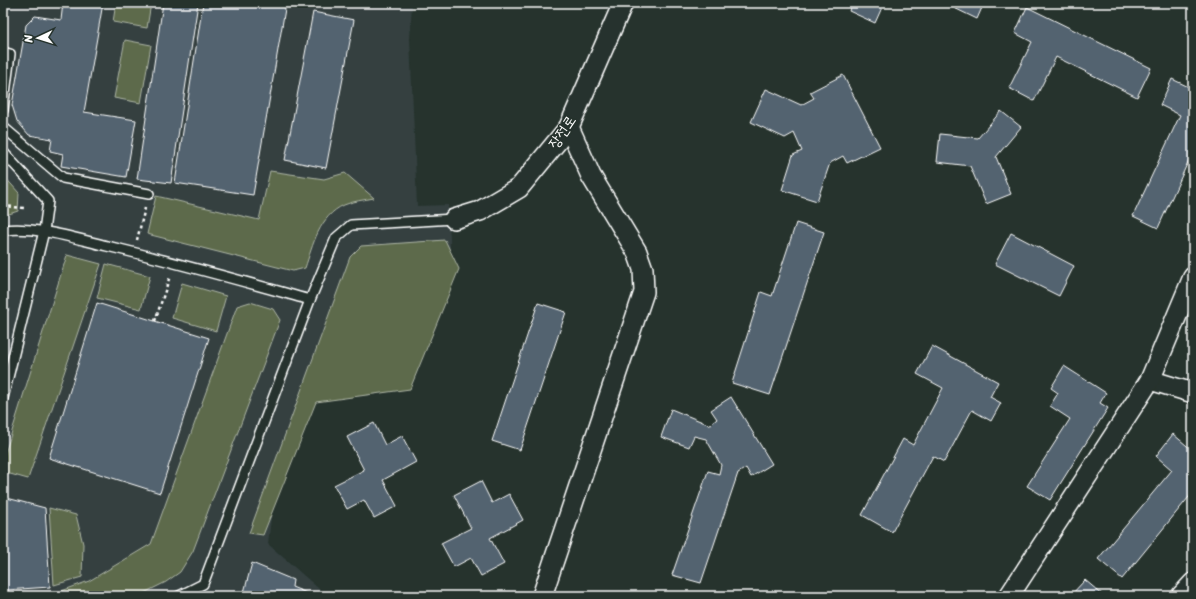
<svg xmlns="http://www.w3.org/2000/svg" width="1196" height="599" viewBox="0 0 1196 599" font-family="Sriracha,'Poor Story',sans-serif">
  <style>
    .built { fill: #344141 }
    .green { fill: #5d6b4c; stroke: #aeb5a6 }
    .building { fill: #53636f; stroke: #fff }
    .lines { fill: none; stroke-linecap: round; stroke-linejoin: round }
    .service-casing { stroke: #fff; stroke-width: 12 }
    .minor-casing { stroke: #fff; stroke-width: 22 }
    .path { stroke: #fff; stroke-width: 2.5; stroke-dasharray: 3 3; stroke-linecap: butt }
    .service { stroke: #26332d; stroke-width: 9 }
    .minor { stroke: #26332d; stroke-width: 19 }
    .labels { text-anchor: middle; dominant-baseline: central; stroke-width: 3; stroke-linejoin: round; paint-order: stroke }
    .street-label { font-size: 15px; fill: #fff; stroke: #26332d }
  </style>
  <rect width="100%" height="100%" fill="#26332d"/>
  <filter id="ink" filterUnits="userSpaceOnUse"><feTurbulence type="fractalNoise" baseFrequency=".025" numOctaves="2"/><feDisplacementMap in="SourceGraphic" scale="8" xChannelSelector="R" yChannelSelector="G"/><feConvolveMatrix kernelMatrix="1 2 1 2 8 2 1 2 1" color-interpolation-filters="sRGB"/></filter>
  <g filter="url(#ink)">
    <!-- built -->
    <polygon class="built" points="3,3 412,3 410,39 417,206 448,205 450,239 450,276 314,391 275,484 268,544 327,596 3,596"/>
    <!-- green -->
    <g class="green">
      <polygon points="116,3 151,3 147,28 113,22"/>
      <polygon points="125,40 151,45 141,103 114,98"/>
      <path d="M270,171L324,179L345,173L374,198C364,200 353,201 344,205C319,216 313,245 305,268L293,271L147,234L156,196L259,220Z"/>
      <polygon points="3,175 19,193 18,211 3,216"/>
      <polygon points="445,240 459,269 410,389 316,402 263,535 249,533 350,257 361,246"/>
      <polygon points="67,255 101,264 28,479 3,472 3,460"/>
      <polygon points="106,264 150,276 141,309 97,298"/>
      <polygon points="182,283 226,296 216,331 172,318"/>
      <polygon points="250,302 273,309 280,320 193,551 180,572 166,582 138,596 13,596 56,593 89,581 151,544 237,306"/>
      <polygon points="49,508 76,515 83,544 82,577 54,585"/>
    </g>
    <!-- building -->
    <g class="building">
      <polygon points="63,3 103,3 84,112 136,120 126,177 61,166 63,154 50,151 52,139 29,135 17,121 12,105 26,25 35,16 61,20"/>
      <polygon points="163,3 198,3 171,183 137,179"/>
      <polygon points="203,3 286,3 253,195 175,183"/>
      <polygon points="852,3 884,3 875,23 849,11"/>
      <polygon points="944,3 984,3 977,19"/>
      <polygon points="1027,7 1151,68 1137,97 1056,57 1034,101 1009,88 1032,42 1015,33"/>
      <polygon points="313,12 354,20 326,168 285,160"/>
      <polygon points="843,75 880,147 847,163 843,156 830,163 817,201 782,190 793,155 802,151 794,133 785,138 751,122 766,89 801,105 814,98 810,92"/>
      <polygon points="1172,79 1193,89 1193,151 1158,228 1133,216 1180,115 1160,105"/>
      <polygon points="1001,111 1021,127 996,157 1011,194 986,204 970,166 937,162 940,134 978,138"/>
      <polygon points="796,223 824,232 770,395 732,383 761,292 772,296"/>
      <polygon points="1011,233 1074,266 1059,296 995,264"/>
      <polygon points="97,303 209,338 160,493 49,458"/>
      <polygon points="538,303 566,312 520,450 492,441"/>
      <polygon points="932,346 998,382 990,397 1001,403 991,421 972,410 944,462 933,456 892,532 862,515 903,439 913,445 943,388 917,374"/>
      <polygon points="1064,366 1106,393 1100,403 1108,408 1050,500 1027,486 1070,419 1050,406 1058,393 1051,388"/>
      <polygon points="731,397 772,464 751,477 746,468 738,473 701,583 672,575 708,471 719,474 721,465 706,439 694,436 689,447 661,437 671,409 710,425 717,419 711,410"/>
      <polygon points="374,423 385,445 402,436 416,462 383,480 397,506 374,518 364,500 347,509 334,485 364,470 347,437"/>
      <polygon points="1173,434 1193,451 1193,492 1122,579 1098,559 1172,470 1156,456"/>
      <polygon points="481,481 492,503 509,494 523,520 490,538 504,564 481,576 471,558 454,567 441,543 471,528 454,495"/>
      <polygon points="7,498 45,508 50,587 6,590 3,581 3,532"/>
      <polygon points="252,563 293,580 292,587 314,596 243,596"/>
      <polygon points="1085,580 1104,596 1070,596"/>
    </g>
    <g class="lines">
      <!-- service casing -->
      <g class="service-casing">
        <g id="service">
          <polyline points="3,52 10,54 3,110"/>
          <polyline points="3,127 63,178 149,194"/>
          <polyline points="3,152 48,201 44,231 3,398"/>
          <path d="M3,230C38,226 73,238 107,246C175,262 242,281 310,300"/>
          <polyline points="179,596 203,584 310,300 336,238 351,225 454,219"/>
        </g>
      </g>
      <!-- minor casing -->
      <g class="minor-casing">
        <g id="minor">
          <polyline points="454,219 480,211 519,188 569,127 623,3"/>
          <polyline points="1150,380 1193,393"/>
          <polyline points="542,596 644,292 643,269 637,252 591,176 569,127"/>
          <polyline points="1009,596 1150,380 1193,277"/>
          <polyline points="1181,596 1193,583"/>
        </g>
      </g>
      <!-- path -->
      <g class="path">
        <polyline points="3,206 24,208"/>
        <polyline points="137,240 145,208"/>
        <polyline points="3,308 9,310"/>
        <polyline points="155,321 170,276"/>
      </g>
      <!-- service -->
      <use href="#service" class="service"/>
      <!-- minor -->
      <use href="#minor" class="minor"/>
    </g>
  </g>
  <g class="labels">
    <!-- street labels -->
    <g class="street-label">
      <text transform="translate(562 132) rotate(-56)">장전로</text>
    </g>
  </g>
  <!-- margin -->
  <rect width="1196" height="599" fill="none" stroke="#26332d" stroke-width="16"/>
  <rect x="8" y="8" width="1180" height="583" fill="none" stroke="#fff" stroke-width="1.5" filter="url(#ink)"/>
  <!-- north arrow -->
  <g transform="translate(38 38) rotate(266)" stroke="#26332d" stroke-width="3" paint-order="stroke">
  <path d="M0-3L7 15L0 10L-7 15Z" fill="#ffffff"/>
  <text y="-6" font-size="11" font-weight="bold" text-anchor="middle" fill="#ffffff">N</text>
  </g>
</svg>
